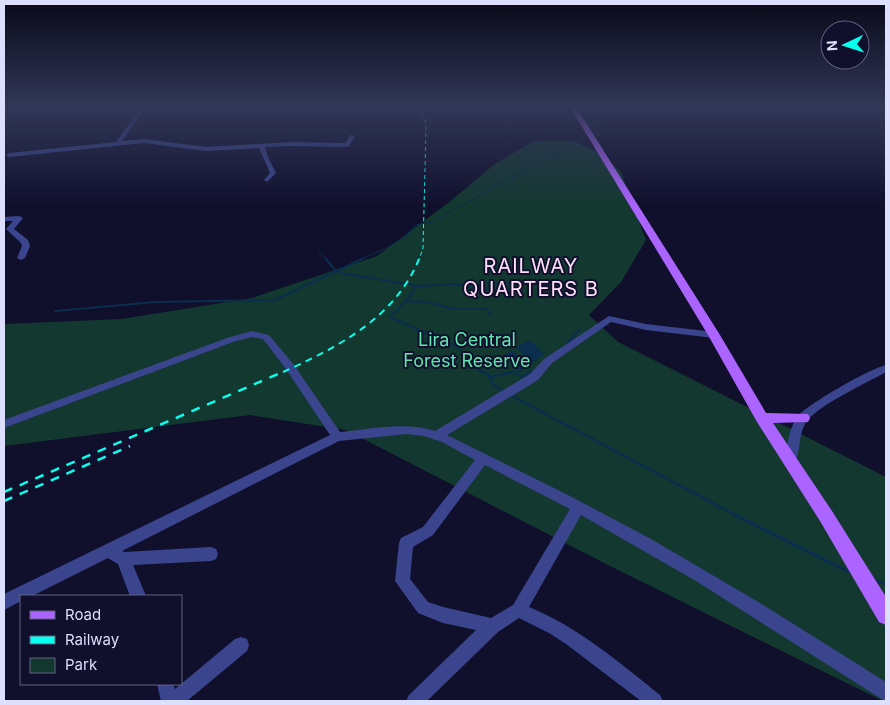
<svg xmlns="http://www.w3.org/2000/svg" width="890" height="705" viewBox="0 0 890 705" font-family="Inter,sans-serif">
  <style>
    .green { fill: #133830 }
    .water { fill: #092e4e }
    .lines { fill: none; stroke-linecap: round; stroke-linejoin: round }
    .stream-far3 { stroke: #092e4e; stroke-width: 1 }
    .stream-far2 { stroke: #092e4e; stroke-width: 2 }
    .stream-far1 { stroke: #092e4e; stroke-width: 2.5 }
    .stream { stroke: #092e4e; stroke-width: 3 }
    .minor { fill: #3a458e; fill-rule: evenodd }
    .major { fill: #ab64ff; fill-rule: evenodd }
    .rail-far2 { stroke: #09ffee; stroke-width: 1; stroke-dasharray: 4 3; stroke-linecap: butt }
    .rail-far1 { stroke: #09ffee; stroke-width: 2; stroke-dasharray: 7 5.5; stroke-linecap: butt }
    .rail { stroke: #09ffee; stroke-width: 2.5; stroke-dasharray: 9 8; stroke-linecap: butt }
    .labels { text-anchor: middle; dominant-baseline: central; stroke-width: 4; stroke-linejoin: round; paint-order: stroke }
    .park-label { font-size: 18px; fill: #61e6af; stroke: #10102d }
    .quarter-label { font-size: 20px; letter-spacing: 1px; fill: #ffdff9; stroke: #10102d }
  </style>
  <rect width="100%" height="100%" fill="#10102d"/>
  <!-- green -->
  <polygon class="green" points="546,141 573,141 600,153 621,172 646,240 621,282 589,315 618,342 886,477 886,701 883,701 608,565 346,430 250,415 4,446 4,324 122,319 252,298 377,256 448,203 495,164 532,142"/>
  <!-- water -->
  <g class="water">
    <polygon points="530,340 544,354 532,363 516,347"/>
    <polygon points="512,350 528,366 519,372 503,356"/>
  </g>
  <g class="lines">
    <!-- stream-far3 -->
    <g class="stream-far3">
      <polyline points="318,250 327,260"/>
      <path d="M359,260C380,251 402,243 416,225L432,222L586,136L599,135L588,107"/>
    </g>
    <!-- stream-far2 -->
    <g class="stream-far2">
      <path d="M326,259L335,270L342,273L417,286L406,301L390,317L459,348C465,359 472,367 483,372"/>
      <polyline points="417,286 458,284 476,289 485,289 494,284 515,282 563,285 571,282"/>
      <polyline points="406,301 427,302 455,309 486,309 490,313 489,315"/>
      <polyline points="55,311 155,302 275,300 362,259"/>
      <polyline points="566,345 579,330"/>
      <polyline points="530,372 537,368"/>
    </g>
    <!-- stream-far1 -->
    <g class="stream-far1">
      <polyline points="480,371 488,374 494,386 503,391"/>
      <polyline points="489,377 514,372 522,377 532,371"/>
      <polyline points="512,396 739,517"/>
    </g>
    <!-- stream -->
    <g class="stream">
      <polyline points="737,516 851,573"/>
      <polyline points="874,580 886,584"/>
    </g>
    <!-- minor -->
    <g class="minor">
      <polygon points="139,107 143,107 142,112 122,141 144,139 206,147 291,142 345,143 350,135 355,136 349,146 347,147 291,146 265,147 268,157 276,173 267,182 264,180 270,173 259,148 206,151 144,143 9,157 6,155 9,153 116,142 138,112"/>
      <polygon points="19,216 23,218 14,229 28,240 30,246 25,258 21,260 17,258 22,246 21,243 6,229 13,221 4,221 4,217"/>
      <path d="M609,316L646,324L714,332L719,335L714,338L646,330L611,322L552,363L538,380L447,435L566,494L651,539L760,603L886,682V701L880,698L696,581L581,515L529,607C578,627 619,662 660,695L663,701H641L566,644L549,633L519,618L498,632L427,701H406L409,695L476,630L443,623L418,613L395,581L399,543L401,538L423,527L475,460L442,442L424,436L406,434L339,441L122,551L125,552L211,547L216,549L218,554L216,559L211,561L133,565L146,596H130L118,564L108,558L32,596H21V601L4,610V594L330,435L286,369L263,339L252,337L233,342L4,428V420L227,338L252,331L269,335L294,365L340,432C371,429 404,421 435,431L530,374L544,359ZM485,465L570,509L513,605L491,618L443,607L428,602L410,579L413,547L433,535Z"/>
      <path d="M886,365V372C867,383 815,406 805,424C798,436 801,452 794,465L790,466L786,465C783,459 786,452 787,446C789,436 791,426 797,417C806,405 871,368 886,365Z"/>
      <polygon points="241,637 247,639 249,645 247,651 187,701 161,701 157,684 173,684 175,689 235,639"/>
    </g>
    <!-- major -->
    <polygon class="major" points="570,107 576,107 720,335 766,413 808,414 810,418 808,422 773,423 832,511 886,597 886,625 879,622 820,521 757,422 708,335"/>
    <!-- rail-far2 -->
    <polyline class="rail-far2" points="418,107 425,119 426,129 423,248 419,260"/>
    <!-- rail-far1 -->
    <path class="rail-far1" d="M283,372C338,347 395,318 419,259"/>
    <!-- rail -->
    <g class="rail">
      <polyline points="4,492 285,371"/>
      <polyline points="4,501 130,446"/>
    </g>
  </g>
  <!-- sky -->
  <linearGradient id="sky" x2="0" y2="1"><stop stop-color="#090919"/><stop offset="0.52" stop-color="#313757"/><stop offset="1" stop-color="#313757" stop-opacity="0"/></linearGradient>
  <rect width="890" height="206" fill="url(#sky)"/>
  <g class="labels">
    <!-- park labels -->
    <g class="park-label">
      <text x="467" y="339">Lira Central<tspan x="467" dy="21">Forest Reserve</tspan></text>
    </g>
    <!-- quarter labels -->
    <g class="quarter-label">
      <text x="531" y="266">RAILWAY<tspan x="531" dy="23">QUARTERS B</tspan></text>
    </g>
  </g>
  <!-- border -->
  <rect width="890" height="705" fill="none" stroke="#dddfff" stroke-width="10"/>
  <!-- legend -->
  <rect x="20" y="595" width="162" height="90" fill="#10102d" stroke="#626381"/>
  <rect x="30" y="611" width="25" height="8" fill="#ab64ff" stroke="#626381"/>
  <text x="65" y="620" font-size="15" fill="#dddfff">Road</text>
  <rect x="30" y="636" width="25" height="8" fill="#09ffee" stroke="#626381"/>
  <text x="65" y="645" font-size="15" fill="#dddfff">Railway</text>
  <rect x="30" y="658" width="25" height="15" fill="#133830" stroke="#626381"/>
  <text x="65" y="670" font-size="15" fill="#dddfff">Park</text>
  <!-- north arrow -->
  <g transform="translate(845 45) rotate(266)"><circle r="24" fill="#10102d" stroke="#626381"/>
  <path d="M0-4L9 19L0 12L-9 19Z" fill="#09ffee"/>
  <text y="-8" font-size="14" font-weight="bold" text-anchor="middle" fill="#dddfff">N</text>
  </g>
</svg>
